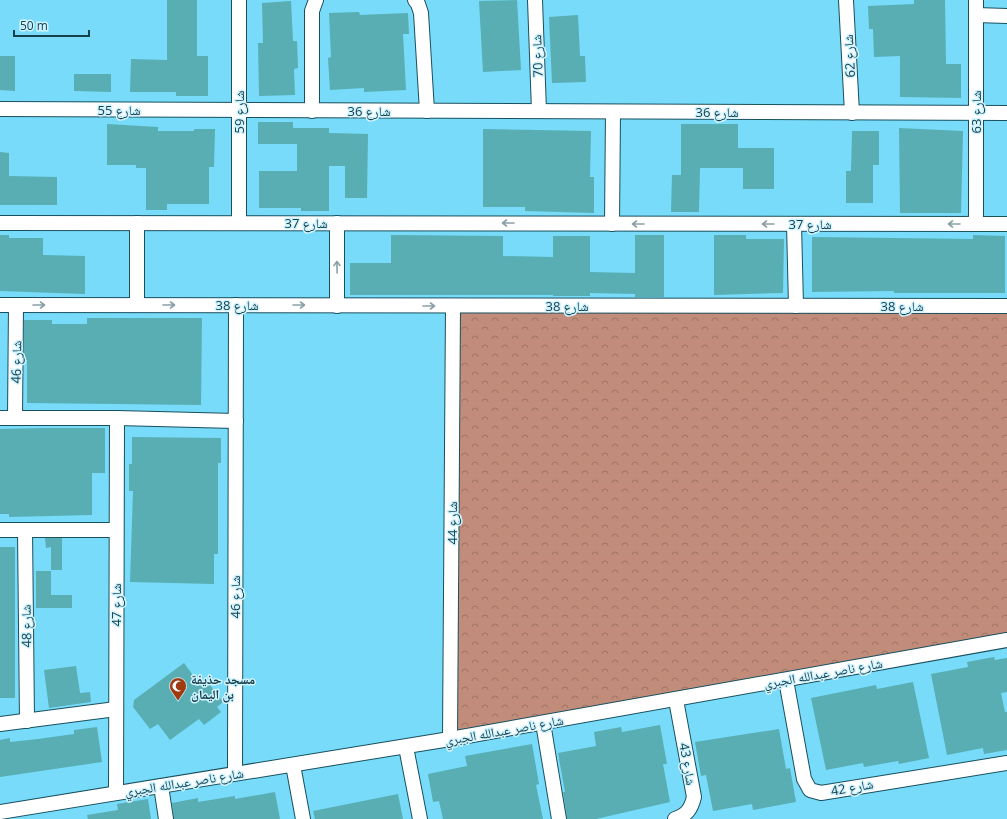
<svg xmlns="http://www.w3.org/2000/svg" width="1007" height="819" viewBox="0 0 1007 819" font-family="'Open Sans','Noto Naskh Arabic',sans-serif">
  <style>
    .park { fill: url(#park-crowns) }
    .building { fill: #58aeb2 }
    .lines { fill: none; stroke-linecap: round; stroke-linejoin: round }
    .minor-casing { stroke: #19505f; stroke-width: 16 }
    .minor { stroke: #fff; stroke-width: 14 }
    .oneway { stroke: #8aa0a6 }
    .labels { text-anchor: middle; dominant-baseline: central; stroke-width: 3; stroke-linejoin: round; paint-order: stroke }
    .street-label { font-size: 13px; fill: #16414d; stroke: #cff3ff }
    .poi-label { font-size: 13px; font-weight: bold; fill: #16414d; stroke: #cff3ff; text-anchor: start }
  </style>
  <defs>
    <pattern id="park-crowns" width="20" height="18" patternUnits="userSpaceOnUse"><rect width="20" height="18" fill="#c28c7a"/><path d="M2 6a3 3 0 1 1 6 0M12 15a3 3 0 1 1 6 0" fill="none" stroke="#9d7466"/></pattern>
  </defs>
  <rect width="100%" height="100%" fill="#77dbf9"/>
  <!-- park -->
  <polygon class="park" points="453,306 1007,306 1007,640 450,739"/>
  <!-- building -->
  <g class="building">
    <polygon points="167,0 197,0 197,56 208,56 208,96 176,96 176,92 130,92 131,59 167,60"/>
    <polygon points="517,0 521,70 483,72 479,1"/>
    <polygon points="914,0 945,0 946,64 961,64 961,98 900,97 900,56 874,57 873,29 869,29 868,6 914,4"/>
    <polygon points="291,1 293,41 297,41 298,68 294,69 295,95 259,96 258,43 263,43 262,3"/>
    <polygon points="359,12 360,15 408,13 409,34 403,34 406,90 364,92 364,88 330,90 328,58 331,57 329,13"/>
    <polygon points="578,15 580,56 585,56 586,82 552,83 549,17"/>
    <polygon points="0,56 15,56 15,91 0,90"/>
    <polygon points="74,74 111,74 111,92 74,91"/>
    <polygon points="258,122 293,122 293,128 329,128 329,133 368,134 367,198 345,198 345,166 329,166 329,211 301,211 301,208 259,208 259,171 297,171 297,144 258,144"/>
    <polygon points="107,124 158,127 158,131 194,131 194,129 215,129 214,167 209,167 209,204 167,204 167,210 146,210 146,168 136,168 136,165 107,165"/>
    <polygon points="681,124 738,124 738,148 774,148 774,189 743,189 743,168 700,168 699,212 671,212 672,175 681,175"/>
    <polygon points="899,128 963,131 961,213 900,213"/>
    <polygon points="483,129 591,131 590,177 594,177 594,213 525,211 525,207 483,207"/>
    <polygon points="852,131 879,131 879,165 873,165 873,203 846,203 846,171 851,171"/>
    <polygon points="0,152 9,153 9,176 57,177 57,205 0,205"/>
    <polygon points="0,235 9,235 9,238 43,238 43,255 85,256 85,294 0,291"/>
    <polygon points="391,235 503,236 503,256 553,257 553,236 590,236 590,272 635,273 635,235 664,235 664,297 635,297 635,294 590,293 590,296 553,296 553,295 350,295 350,263 391,263"/>
    <polygon points="714,235 746,235 746,239 784,239 783,293 714,295"/>
    <polygon points="973,235 1005,236 1005,293 894,293 894,291 812,292 812,237 973,239"/>
    <polygon points="87,318 202,318 201,405 27,403 27,360 24,360 24,320 52,320 52,324 87,324"/>
    <polygon points="45,428 105,428 105,473 92,473 92,515 9,517 9,514 0,514 0,429"/>
    <polygon points="132,437 221,438 221,463 218,463 218,554 214,554 214,584 130,582 133,491 129,491 129,464 132,464"/>
    <polygon points="45,538 62,538 62,570 51,570 51,547 46,548"/>
    <rect x="0" y="547" width="15" height="151"/>
    <polygon points="36,571 51,571 51,595 72,595 72,608 36,608"/>
    <polygon points="994,657 995,660 1007,658 1007,692 1001,693 1005,712 1007,712 1007,750 984,754 983,748 947,755 931,674 968,667 967,662"/>
    <polygon points="184,663 200,685 206,680 223,702 217,707 221,712 204,725 199,719 170,740 158,724 150,729 133,707 134,700"/>
    <polygon points="76,666 80,693 90,692 91,702 49,708 44,670"/>
    <polygon points="913,682 929,758 899,764 898,761 864,767 863,763 826,770 811,698 876,685 877,689"/>
    <polygon points="660,725 667,764 663,764 670,802 596,819 567,819 563,792 565,792 558,753 596,746 594,732 621,727 622,732"/>
    <polygon points="97,727 102,762 0,777 0,740 10,738 10,742 38,739 74,734 74,730"/>
    <polygon points="779,729 786,769 790,768 796,802 753,810 752,804 713,811 706,775 701,776 695,742"/>
    <polygon points="532,744 539,784 536,785 543,819 443,819 439,801 433,802 428,774 467,766 465,756"/>
    <polygon points="275,792 280,819 174,819 172,803 198,798 198,802 235,796 235,799"/>
    <polygon points="398,794 403,819 315,819 313,811"/>
    <polygon points="148,799 151,819 88,819 87,815 118,810 117,804"/>
  </g>
  <g class="lines">
    <!-- minor casing -->
    <g class="minor-casing">
      <g id="minor">
        <polyline points="239,0 239,223"/>
        <polyline points="415,0 418,4 421,13 427,111"/>
        <polyline points="535,0 539,111"/>
        <polyline points="846,0 852,113"/>
        <polyline points="976,0 976,224"/>
        <polyline points="976,15 1007,16"/>
        <polyline points="0,109 1007,113"/>
        <polyline points="312,111 312,11 316,0"/>
        <polyline points="0,223 1007,224"/>
        <polyline points="137,223 137,305"/>
        <polyline points="337,223 337,306"/>
        <polyline points="612,224 613,112"/>
        <polyline points="794,224 796,306"/>
        <polyline points="0,305 1007,306"/>
        <polyline points="0,418 117,418 236,421"/>
        <polyline points="15,418 16,305"/>
        <polyline points="0,530 116,530"/>
        <polyline points="25,530 27,721"/>
        <polyline points="786,680 804,779 810,790 821,793 1007,763"/>
        <polyline points="543,723 559,819"/>
        <polyline points="0,724 116,709"/>
        <polyline points="450,739 453,306"/>
        <polyline points="406,747 420,819"/>
        <polyline points="293,765 303,819"/>
        <polyline points="235,773 236,305"/>
        <polyline points="161,786 166,819"/>
        <polyline points="116,793 117,418"/>
        <polyline points="0,812 450,739 1007,640"/>
        <path d="M675,819C687,815 691,809 694,797L676,700"/>
      </g>
    </g>
    <!-- minor -->
    <use href="#minor" class="minor"/>
  </g>
  <!-- one-way arrows -->
  <defs><path id="oneway-shaft" d="M-6 0H5M1.5-3L5.5 0L1.5 3" fill="none" stroke-width="1.6" stroke-linecap="round" stroke-linejoin="round"/></defs>
  <g class="oneway">
    <use href="#oneway-shaft" transform="translate(508 223) rotate(-180)"/>
    <use href="#oneway-shaft" transform="translate(638 224) rotate(-180)"/>
    <use href="#oneway-shaft" transform="translate(768 224) rotate(-180)"/>
    <use href="#oneway-shaft" transform="translate(954 224) rotate(-180)"/>
    <use href="#oneway-shaft" transform="translate(337 267) rotate(-91)"/>
    <use href="#oneway-shaft" transform="translate(39 305)"/>
    <use href="#oneway-shaft" transform="translate(169 305)"/>
    <use href="#oneway-shaft" transform="translate(299 305)"/>
    <use href="#oneway-shaft" transform="translate(429 306)"/>
  </g>
  <!-- icons -->
  <defs>
    <g id="mosque-pin" transform="scale(0.9)"><path d="M0 17L-7.5 6A9.5 9.5 0 1 1 7.5 6Z" fill="#a03a10" stroke="#cff3ff"/><path d="M3.5-4.9A6 6 0 1 0 3.5 4.9A5 5 0 1 1 3.5-4.9Z" fill="#fff"/></g>
  </defs>
  <g fill-rule="evenodd">
    <use href="#mosque-pin" x="178" y="686"/>
  </g>
  <g class="labels">
    <!-- street labels -->
    <g class="street-label">
      <text transform="translate(537 56) rotate(-92)">شارع 70</text>
      <text transform="translate(849 56) rotate(-93)">شارع 62</text>
      <text x="119" y="110">شارع 55</text>
      <text x="369" y="111">شارع 36</text>
      <text transform="translate(239 112) rotate(-90)">شارع 59</text>
      <text x="717" y="112">شارع 36</text>
      <text transform="translate(976 112) rotate(-90)">شارع 63</text>
      <text x="306" y="223">شارع 37</text>
      <text x="810" y="224">شارع 37</text>
      <text x="237" y="305">شارع 38</text>
      <text x="567" y="306">شارع 38</text>
      <text x="902" y="306">شارع 38</text>
      <text transform="translate(16 362) rotate(-89)">شارع 46</text>
      <text transform="translate(452 523) rotate(-90)">شارع 44</text>
      <text transform="translate(235 597) rotate(-90)">شارع 46</text>
      <text transform="translate(116 605) rotate(-90)">شارع 47</text>
      <text transform="translate(26 626) rotate(-91)">شارع 48</text>
      <text transform="translate(823 673) rotate(-10)">شارع ناصر عبدالله الجبري</text>
      <text transform="translate(504 730) rotate(-10)">شارع ناصر عبدالله الجبري</text>
      <text transform="translate(688 764) rotate(80)">شارع 43</text>
      <text transform="translate(184 782) rotate(-9)">شارع ناصر عبدالله الجبري</text>
      <text transform="translate(852 787) rotate(-10)">شارع 42</text>
    </g>
    <!-- poi labels -->
    <g class="poi-label">
      <text x="191" y="679">مسجد حذيفة<tspan x="191" dy="15">بن اليمان</tspan></text>
    </g>
  </g>
  <!-- scale -->
  <path d="M14 30v6h75v-6" fill="none" stroke="#16414d" stroke-width="2"/>
  <text x="20" y="30" font-size="12" fill="#16414d" stroke="#cff3ff" stroke-width="3" paint-order="stroke">50 m</text>
</svg>
